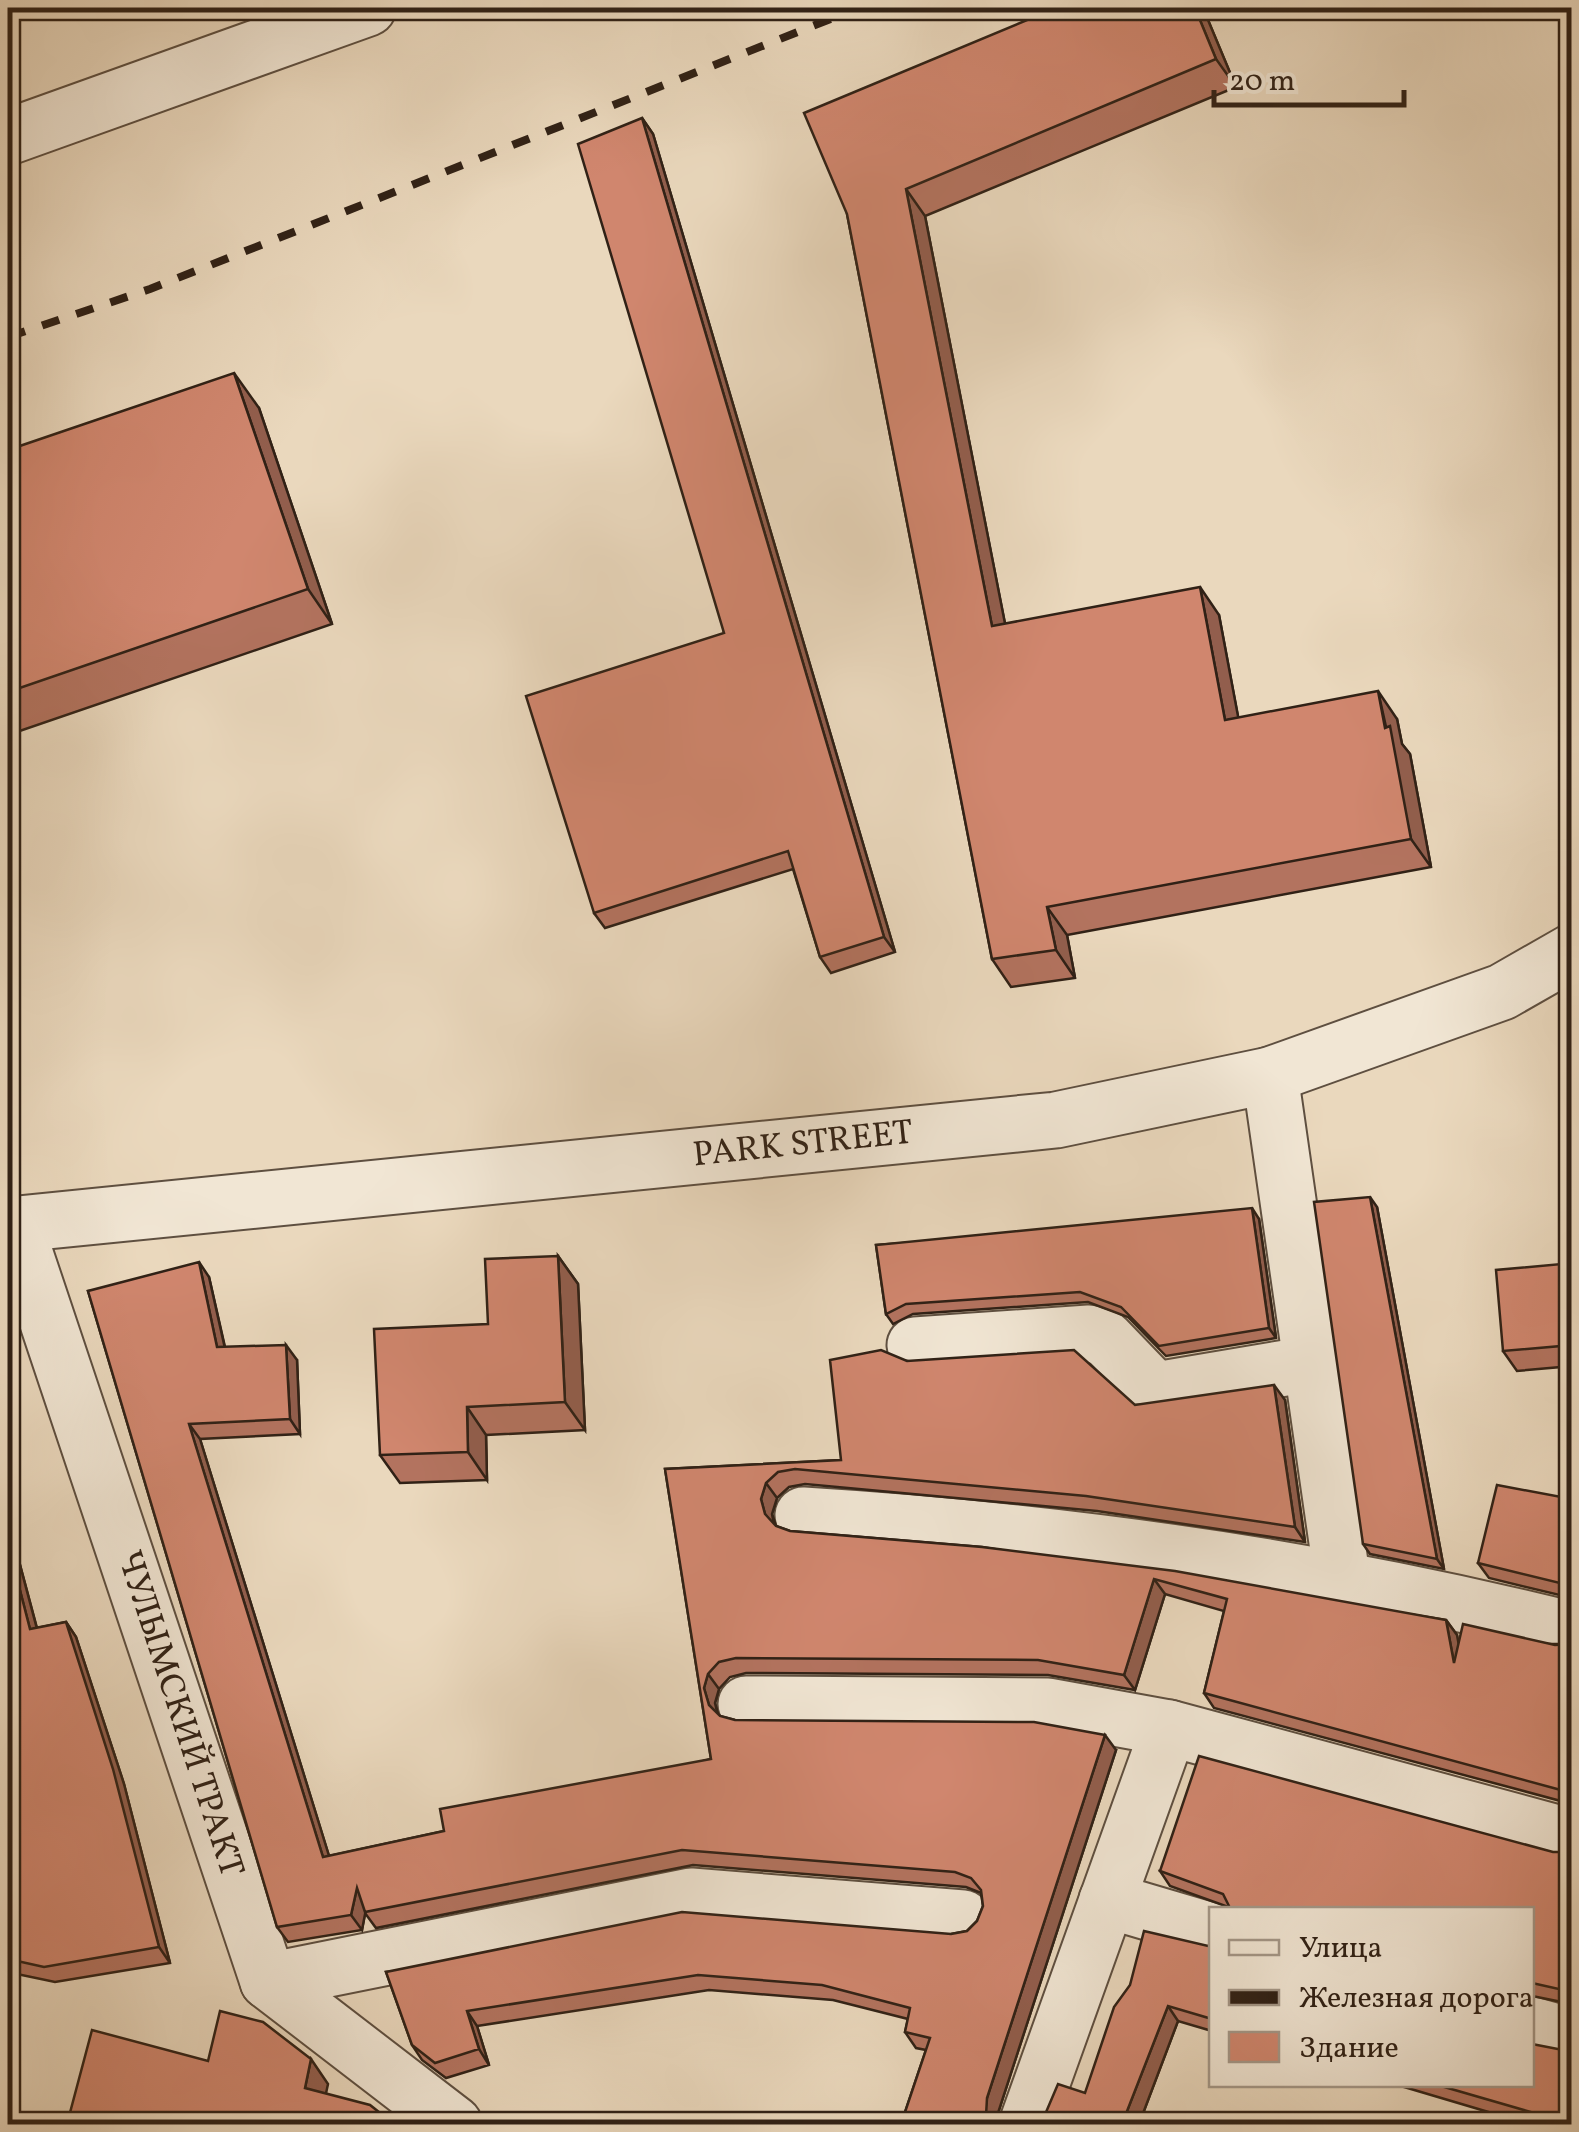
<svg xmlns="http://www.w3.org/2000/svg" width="1579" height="2132" viewBox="0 0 1579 2132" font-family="Vollkorn,serif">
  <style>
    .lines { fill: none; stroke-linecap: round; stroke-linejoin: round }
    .minor-casing { stroke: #5e4f40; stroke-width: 59 }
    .minor { stroke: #f1e6d4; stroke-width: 55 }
    .rail { stroke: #302116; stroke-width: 8; stroke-dasharray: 18 18; stroke-linecap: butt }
    .wall { fill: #b3735f; stroke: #302116; stroke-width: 2.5 }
    .shaded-wall { fill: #925e4d; stroke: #302116; stroke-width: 2.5 }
    .building { fill: #d0866e; stroke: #302116; stroke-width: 2.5 }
    .labels { text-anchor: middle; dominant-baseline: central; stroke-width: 8; stroke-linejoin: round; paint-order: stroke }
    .street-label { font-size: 35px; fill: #302116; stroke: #f1e6d4 }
  </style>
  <rect width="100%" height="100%" fill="#ead8bd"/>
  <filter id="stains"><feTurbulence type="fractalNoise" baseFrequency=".002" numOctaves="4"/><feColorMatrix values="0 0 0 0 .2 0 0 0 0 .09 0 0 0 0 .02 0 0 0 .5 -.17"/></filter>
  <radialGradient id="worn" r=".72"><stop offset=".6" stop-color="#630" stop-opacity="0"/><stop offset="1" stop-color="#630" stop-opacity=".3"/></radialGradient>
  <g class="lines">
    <!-- minor casing -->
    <g class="minor-casing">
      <g id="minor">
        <polyline points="8,137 368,8"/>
        <polyline points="1270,1075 1343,1584"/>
        <polyline points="15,1224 268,1981 454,2124"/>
        <polyline points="8,1225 1056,1120 1270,1075 1502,992 1572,952"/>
        <polyline points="915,1345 1089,1333 1106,1339 1155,1390 1310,1364"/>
        <path d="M803,1515C1060,1531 1321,1567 1572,1630"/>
        <polyline points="746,1704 1048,1706 1169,1728 1027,2124"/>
        <polyline points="1169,1728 1572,1837"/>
        <polyline points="1107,1900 1212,1931"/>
        <polyline points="268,1981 691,1896 963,1918"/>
        <polyline points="1532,2025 1572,2036"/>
      </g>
    </g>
    <!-- minor -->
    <use href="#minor" class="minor"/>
    <!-- rail -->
    <polyline class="rail" points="8,337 150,289 858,8"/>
  </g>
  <!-- wall -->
  <g class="wall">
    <polygon points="1203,8 1236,87 925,216 1005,624 1219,615 1238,717 1397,719 1402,744 1410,754 1431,867 1067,935 1075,978 1011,987 992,959 847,214"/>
    <polygon points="642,118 653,134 895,952 831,973 820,957 793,869 605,928 594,913 724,633"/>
    <polygon points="259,408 332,624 8,735 8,450"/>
    <polygon points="1377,1207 1444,1569 1370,1554 1363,1544"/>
    <polygon points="1259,1219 1276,1338 1166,1356 1128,1317 1088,1302 913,1314 893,1324 886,1314 876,1245"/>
    <polygon points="558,1256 578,1284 585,1430 486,1435 487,1480 400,1483 380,1455 488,1324"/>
    <polygon points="1572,1263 1572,1366 1517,1371 1503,1351"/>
    <polygon points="209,1277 225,1347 297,1360 300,1434 200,1439 329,1856 444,1831 711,1759 665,1469 841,1460 907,1361 1135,1405 1285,1400 1305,1542 1097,1511 805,1484 789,1487 777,1498 772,1514 776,1526 790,1531 982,1547 1446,1620 1457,1635 1458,1644 1572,1644 1572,1804 1214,1708 1204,1693 1224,1611 1165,1594 1135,1690 1048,1675 746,1673 730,1677 719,1689 715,1703 718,1714 720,1716 735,1720 1116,1750 998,2113 997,2124 901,2124 926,2050 916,2048 905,2032 908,2019 833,2000 709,1990 477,2026 489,2065 446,2078 422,2060 412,2045 386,1972 951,1934 967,1931 977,1921 983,1906 981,1893 966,1887 693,1865 376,1928 365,1913 362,1930 288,1942 277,1927 88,1291"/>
    <polygon points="1572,1499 1572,1598 1489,1578 1478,1563"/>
    <polygon points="8,1520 37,1628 66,1622 76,1637 124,1784 170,1963 55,1982 17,1974 13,2016 8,2018"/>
    <polygon points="1572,1851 1572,2004 1532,1996 1532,1910 1231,1908 1170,1886 1160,1871 1568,1852"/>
    <polygon points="1212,1944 1212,2031 1178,2021 1139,2124 1041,2124 1085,2093 1208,1946"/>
    <polygon points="1394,2084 1532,2084 1572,2124 1529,2124"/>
  </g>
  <!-- shaded-wall -->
  <g class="shaded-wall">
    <polygon points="1195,8 1203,8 1236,87 1216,59"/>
    <polygon points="642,118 653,134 895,952 884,937"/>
    <polygon points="906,189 925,216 1011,654 992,626"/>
    <polygon points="234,373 259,408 332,624 308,589"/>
    <polygon points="1200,587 1219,615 1244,748 1225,720"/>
    <polygon points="1378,691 1397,719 1402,744 1410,754 1431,867 1411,839"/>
    <polygon points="1047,907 1067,935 1075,978 1056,950"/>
    <polygon points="1370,1197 1377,1207 1444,1569 1437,1559"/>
    <polygon points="1252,1208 1259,1219 1276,1338 1269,1328"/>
    <polygon points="558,1256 578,1284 585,1430 565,1402"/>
    <polygon points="199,1262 209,1277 228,1362 217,1347"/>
    <polygon points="286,1345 297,1360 300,1434 290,1419"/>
    <polygon points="1274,1385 1285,1400 1305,1542 1295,1527"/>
    <polygon points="467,1407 486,1435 487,1480 468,1452"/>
    <polygon points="189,1424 200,1439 334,1872 323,1857"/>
    <polygon points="766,1483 777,1498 772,1514 775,1529 765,1514 761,1499"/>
    <polygon points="8,1520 41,1644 30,1629 8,1544"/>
    <polygon points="1154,1579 1165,1594 1135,1690 1124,1675"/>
    <polygon points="1446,1620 1457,1635 1465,1678 1454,1663"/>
    <polygon points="66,1622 76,1637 124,1784 170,1963 159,1947"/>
    <polygon points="708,1674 719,1689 715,1703 719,1720 709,1705 704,1688"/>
    <polygon points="1105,1735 1116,1750 998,2113 997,2124 983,2124 987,2098"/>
    <polygon points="357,1888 367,1904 362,1930 351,1915"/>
    <polygon points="8,1960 17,1974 13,2016 8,2008"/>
    <polygon points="1168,2006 1178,2021 1139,2124 1122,2124"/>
    <polygon points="467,2011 477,2026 489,2065 479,2049"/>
    <polygon points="8,2023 12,2028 8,2071"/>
    <polygon points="311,2059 328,2084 322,2112 305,2088"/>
  </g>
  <!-- building -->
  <g class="building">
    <polygon points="1056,8 1195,8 1216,59 906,189 992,626 1200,587 1225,720 1378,691 1385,728 1390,726 1411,839 1047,907 1056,950 992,959 847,214 804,113"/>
    <polygon points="642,118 884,937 820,957 788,851 594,913 526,696 724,633 578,144"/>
    <polygon points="234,373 308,589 8,692 8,450"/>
    <polygon points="1370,1197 1437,1559 1363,1544 1314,1202"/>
    <polygon points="1252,1208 1269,1328 1159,1346 1121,1307 1080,1292 906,1304 886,1314 876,1245"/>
    <polygon points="558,1256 565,1402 467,1407 468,1452 380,1455 374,1329 488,1324 485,1259"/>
    <polygon points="199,1262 217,1347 286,1345 290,1419 189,1424 323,1857 444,1831 440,1809 711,1759 665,1469 841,1460 830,1360 881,1350 907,1361 1074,1350 1135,1405 1274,1385 1295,1527 1086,1496 795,1469 778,1472 766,1483 761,1499 765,1514 776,1526 790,1531 982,1547 1175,1571 1446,1620 1454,1663 1463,1624 1555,1645 1572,1644 1572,1793 1204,1693 1227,1599 1154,1579 1124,1675 1038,1660 736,1658 719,1662 708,1674 704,1688 709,1705 720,1716 735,1720 1034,1722 1105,1735 987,2098 986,2116 983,2124 901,2124 930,2038 905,2032 910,2008 822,1985 698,1975 467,2011 479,2049 435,2063 412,2045 386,1972 682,1912 951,1934 967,1931 977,1921 983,1906 981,1890 971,1878 955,1872 682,1850 365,1912 357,1888 351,1915 277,1927 88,1291"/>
    <polygon points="1572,1263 1572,1345 1503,1351 1496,1270"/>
    <polygon points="1497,1485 1572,1499 1572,1586 1478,1563"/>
    <polygon points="8,1544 30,1629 66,1622 113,1769 159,1947 44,1967 8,1959"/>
    <polygon points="1199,1756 1553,1852 1568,1852 1572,1851 1572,1992 1532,1983 1532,1910 1231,1910 1223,1894 1160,1871"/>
    <polygon points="1144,1931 1208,1946 1212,1944 1212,2019 1168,2006 1122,2124 1041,2124 1058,2084 1085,2093 1114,2007 1130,1985"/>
    <polygon points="220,2011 263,2022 311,2059 305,2088 370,2105 394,2124 67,2124 92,2030 208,2061"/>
    <polygon points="1532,2044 1568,2051 1572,2050 1572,2124 1434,2084 1532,2084"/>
  </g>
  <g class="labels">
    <!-- street labels -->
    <g class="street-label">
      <text transform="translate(803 1145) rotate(-6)">PARK STREET</text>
      <text transform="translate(179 1714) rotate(72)">ЧУЛЫМСКИЙ ТРАКТ</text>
    </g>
  </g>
  <!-- margin -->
  <rect width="1579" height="2132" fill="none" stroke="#ead8bd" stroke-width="40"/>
  <rect x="10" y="10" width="1559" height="2112" fill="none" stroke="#302116" stroke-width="5"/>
  <rect x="20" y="20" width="1539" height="2092" fill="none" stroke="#302116" stroke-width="2.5"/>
  <!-- legend -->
  <rect x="1209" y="1907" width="325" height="180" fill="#f1e6d4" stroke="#a49788" stroke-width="2.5"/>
  <rect x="1229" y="1940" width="50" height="15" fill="#f1e6d4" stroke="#a49788" stroke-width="2.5"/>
  <text x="1299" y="1957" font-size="30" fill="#302116">Улица</text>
  <rect x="1229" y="1990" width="50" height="15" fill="#302116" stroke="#a49788" stroke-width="2.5"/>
  <text x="1299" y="2007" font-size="30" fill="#302116">Железная дорога</text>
  <rect x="1229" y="2032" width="50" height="30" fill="#d0866e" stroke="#a49788" stroke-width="2.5"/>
  <text x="1299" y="2057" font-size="30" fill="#302116">Здание</text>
  <!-- scale -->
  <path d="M1214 90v15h190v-15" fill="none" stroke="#302116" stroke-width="5"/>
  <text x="1229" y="90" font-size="30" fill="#302116" stroke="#f1e6d4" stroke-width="8" paint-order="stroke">20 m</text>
  <rect width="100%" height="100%" filter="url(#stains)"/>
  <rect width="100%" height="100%" fill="url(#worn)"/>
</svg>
